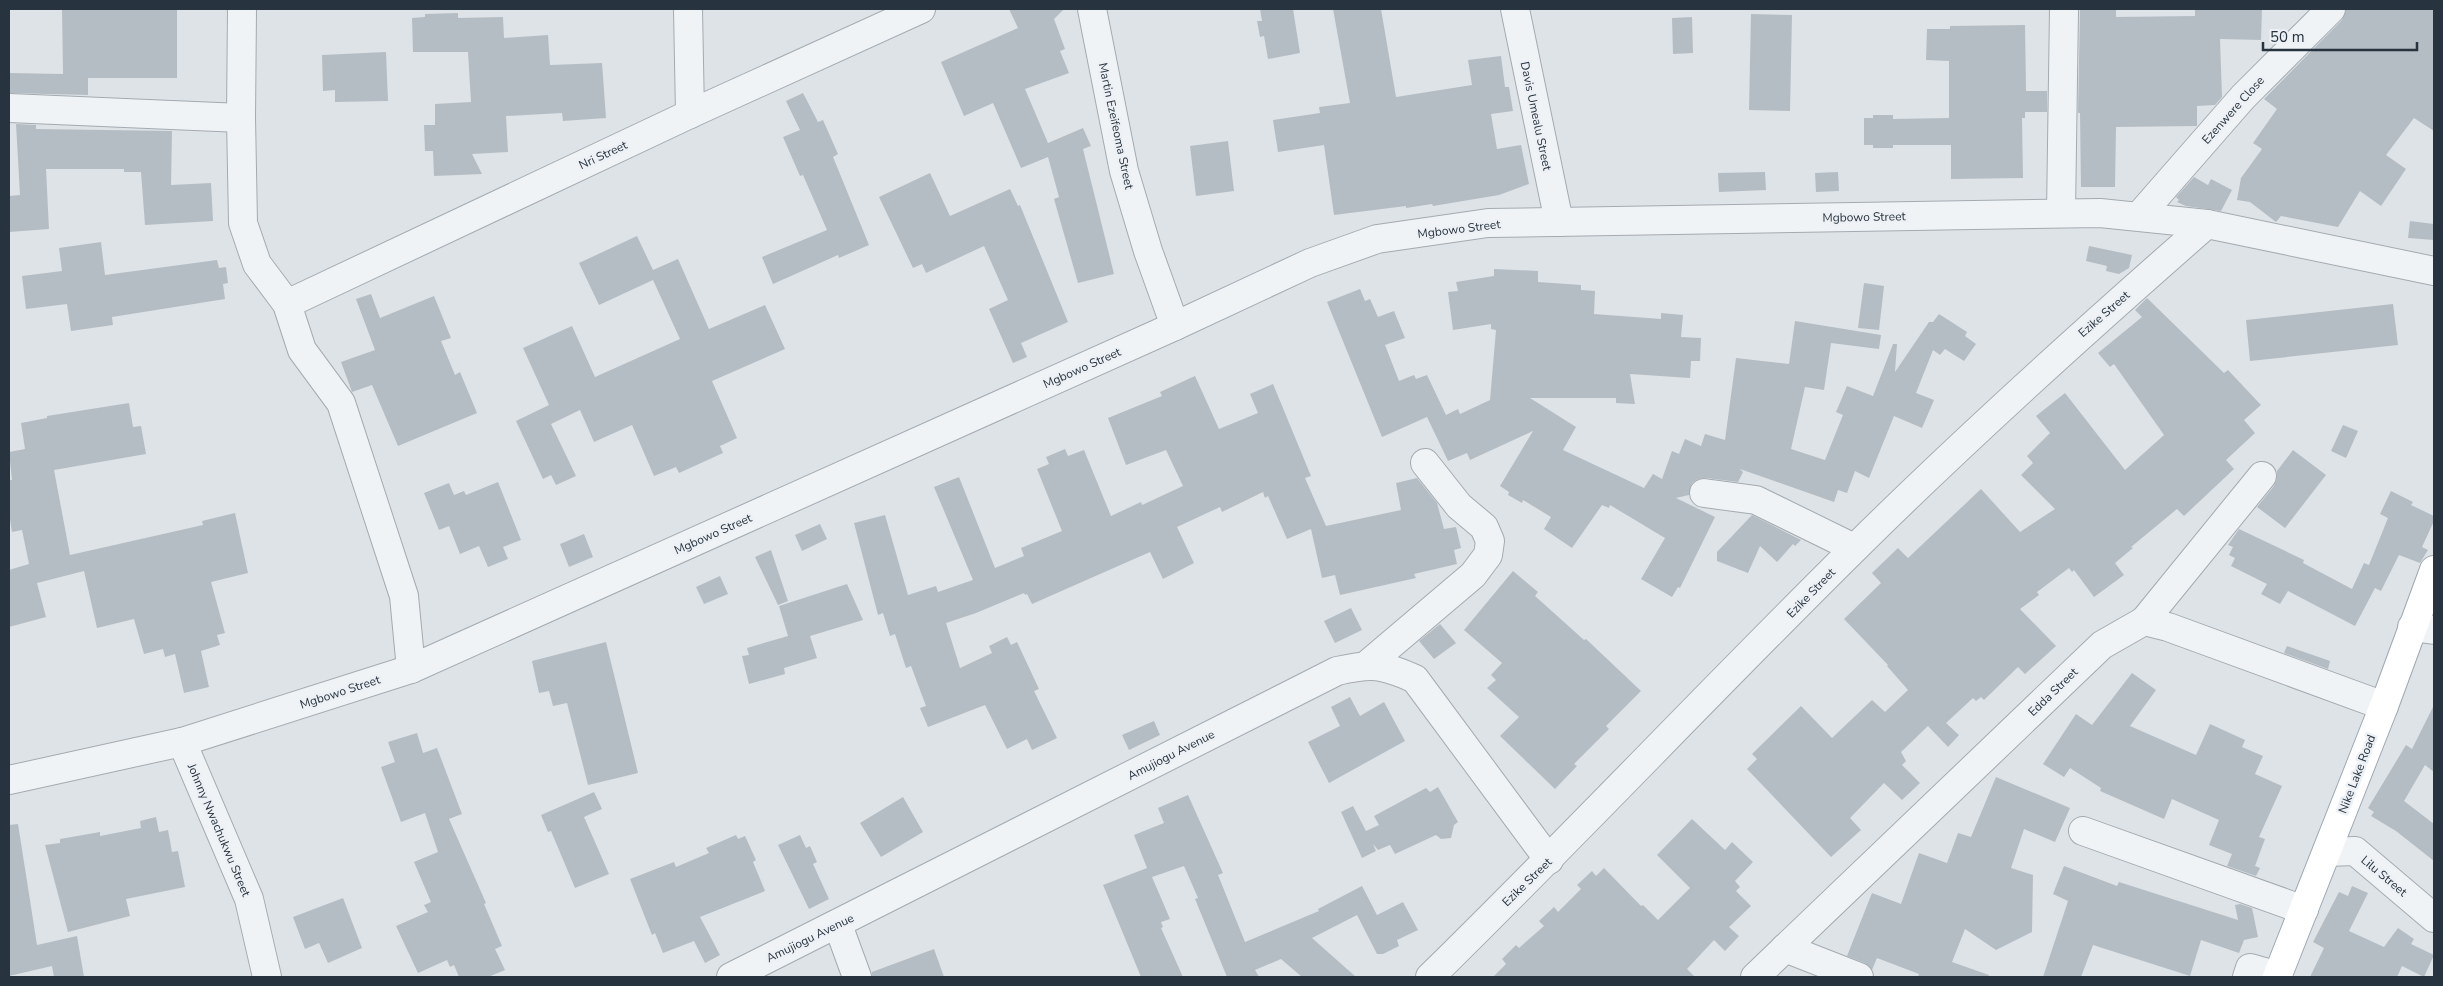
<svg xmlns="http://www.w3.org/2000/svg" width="2443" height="986" viewBox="0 0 2443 986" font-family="'Nunito Sans',sans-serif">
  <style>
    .building { fill: #b5bdc4 }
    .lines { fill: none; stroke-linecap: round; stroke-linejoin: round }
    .minor-casing { stroke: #a3abb1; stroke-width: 30 }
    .major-casing { stroke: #9da9b3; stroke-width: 30 }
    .minor { stroke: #f0f3f6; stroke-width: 28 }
    .major { stroke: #fff; stroke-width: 28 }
    .labels { text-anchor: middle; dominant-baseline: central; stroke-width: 5; stroke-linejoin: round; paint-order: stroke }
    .street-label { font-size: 12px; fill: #27333e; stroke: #edf1f5 }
  </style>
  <rect width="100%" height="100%" fill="#dee3e7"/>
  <!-- building -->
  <g class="building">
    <polygon points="62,9 177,9 177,78 88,78 88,95 9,93 9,73 63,74"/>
    <polygon points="1009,9 1064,9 1054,19 1065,49 1060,51 1069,73 1025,89 1048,143 1083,128 1091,146 1083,149 1114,274 1078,283 1054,199 1059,197 1048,157 1021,168 993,103 964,116 941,62 1018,28"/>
    <polygon points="1260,9 1293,9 1300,53 1268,59 1264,36 1260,37 1257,21 1262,21"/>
    <polygon points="1333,9 1381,9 1396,97 1472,85 1468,60 1501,56 1505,87 1509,87 1513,111 1491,114 1497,149 1521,145 1529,184 1499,195 1433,206 1432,204 1406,208 1406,206 1334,215 1324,145 1278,152 1273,120 1320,113 1319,107 1350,103"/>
    <polygon points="2080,9 2116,9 2116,17 2195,16 2195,9 2262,9 2261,40 2220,39 2222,97 2215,105 2197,106 2197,126 2116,127 2115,187 2081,187 2080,113 2078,113"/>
    <polygon points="2346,9 2434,9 2434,131 2414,118 2386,155 2406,169 2381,206 2360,191 2338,227 2281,216 2276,222 2250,202 2237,200 2241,178 2262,149 2253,143 2277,109 2264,99 2342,20"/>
    <polygon points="458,13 458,18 503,17 504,38 548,35 550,65 602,63 606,118 563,121 562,113 506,116 508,152 472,154 482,174 434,176 433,151 425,151 424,125 435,125 435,104 471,102 468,52 413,52 412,18 425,17 425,14"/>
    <polygon points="1751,14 1792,15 1790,111 1749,110"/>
    <polygon points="1692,17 1693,53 1673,54 1672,18"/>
    <polygon points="2025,25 2026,91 2047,91 2047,112 2025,112 2025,118 2022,118 2023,178 1951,179 1951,145 1893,145 1893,148 1873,148 1873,145 1864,145 1864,118 1873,118 1873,115 1893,115 1893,119 1949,118 1949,61 1926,60 1927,29 1950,29 1950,26"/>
    <polygon points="386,52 388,101 335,102 335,90 323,91 322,55"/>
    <polygon points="803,93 818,122 823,120 838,154 833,157 869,245 839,258 838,255 773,284 762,257 827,230 803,175 800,176 783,137 800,130 786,101"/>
    <polygon points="16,124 36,125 36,129 172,131 171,185 211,183 213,221 145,225 141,172 124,172 124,169 46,169 49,229 9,232 9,196 20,195"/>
    <polygon points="1228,141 1234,191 1196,196 1190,146"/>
    <polygon points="1765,172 1766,190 1719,192 1718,173"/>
    <polygon points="1838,172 1839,191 1816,192 1815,173"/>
    <polygon points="930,173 950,216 1010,189 1018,206 1020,205 1068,322 1021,343 1027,357 1013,363 989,309 1008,300 984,246 926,273 922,264 913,268 879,197"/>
    <polygon points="2194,177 2208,185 2211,179 2232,190 2221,211 2186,206 2177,202 2179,200 2176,197"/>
    <polygon points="2410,221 2434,224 2434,240 2408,238"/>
    <polygon points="637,236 653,270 678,259 709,329 765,305 785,349 712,381 737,438 720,446 723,453 679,473 676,467 654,476 632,425 594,442 580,410 551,424 576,476 556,485 551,475 543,479 516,421 549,405 523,348 572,326 595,377 680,339 653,280 599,305 579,263"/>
    <polygon points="101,242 105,275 217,260 219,268 226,267 228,283 223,284 225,299 112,317 113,325 71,331 67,304 26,309 22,276 62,271 59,248"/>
    <polygon points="2089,246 2132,255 2129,268 2119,274 2106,271 2107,266 2086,261"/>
    <polygon points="1494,269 1538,271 1538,282 1581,285 1581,290 1595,291 1594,314 1661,319 1661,313 1683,315 1681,337 1701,338 1700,361 1691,361 1690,378 1630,374 1635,404 1616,403 1616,398 1530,398 1576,427 1563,450 1644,488 1653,474 1662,479 1672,451 1679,454 1685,439 1701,446 1705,434 1725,440 1736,358 1789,364 1795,321 1881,335 1879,349 1831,343 1824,390 1805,387 1791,449 1825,460 1843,415 1836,412 1847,386 1873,396 1893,344 1897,344 1895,372 1929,322 1933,322 1939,314 1967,332 1965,336 1976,344 1964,361 1945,349 1940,355 1933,350 1916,393 1934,400 1922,428 1894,416 1869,478 1855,471 1847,493 1838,490 1834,502 1740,469 1743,472 1738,482 1706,478 1698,479 1692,483 1689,495 1676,498 1715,517 1680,588 1678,587 1672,597 1641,579 1665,538 1610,505 1609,508 1602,505 1572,548 1544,529 1551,517 1523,500 1522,503 1508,495 1509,492 1500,486 1533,431 1470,460 1467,453 1448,461 1427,417 1382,437 1327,302 1360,289 1365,301 1370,299 1378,317 1394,311 1405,338 1385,345 1399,381 1414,375 1416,379 1427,375 1446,415 1458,409 1460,414 1490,400 1496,330 1491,329 1491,324 1453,330 1448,292 1458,291 1456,282 1494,276"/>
    <polygon points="1864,283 1884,286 1879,330 1858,328"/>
    <polygon points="371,294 380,318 434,296 451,338 441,341 455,375 460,372 477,413 398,446 372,385 352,392 341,362 375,350 356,299"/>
    <polygon points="2147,298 2224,373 2228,370 2261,405 2244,420 2255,433 2226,460 2234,469 2184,516 2177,509 2131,547 2133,548 2115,563 2124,575 2094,597 2074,570 2072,572 2069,568 2037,592 2039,595 2020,609 2056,646 2025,674 2018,667 1984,700 1981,697 1976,701 1973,698 1946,723 1959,735 1948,747 1928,726 1901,752 1906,761 1902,765 1920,783 1902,800 1884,783 1850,818 1861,830 1831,857 1747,769 1757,759 1752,754 1801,706 1832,738 1872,700 1885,712 1908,690 1887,666 1888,665 1844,619 1881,583 1872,573 1898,548 1908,558 1981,489 2020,532 2055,509 2021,475 2033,463 2027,456 2050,433 2036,416 2065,393 2125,470 2164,435 2114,364 2110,367 2098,353 2142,317 2135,310"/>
    <polygon points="2393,304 2398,345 2250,361 2246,320"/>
    <polygon points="1195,376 1219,429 1258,413 1250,394 1273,384 1311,476 1305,478 1326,526 1401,510 1396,483 1417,478 1437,503 1444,529 1456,527 1461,548 1454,550 1457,564 1414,574 1416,578 1340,595 1335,575 1322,578 1311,529 1287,539 1268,496 1265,498 1263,492 1222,512 1220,507 1177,527 1194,563 1163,579 1150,552 1032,604 1027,594 1025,595 1024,593 976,613 946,623 960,668 992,653 989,646 1007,637 1011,645 1017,642 1039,689 1034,691 1057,738 1032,750 1027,739 1007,749 985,705 928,727 920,708 926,706 911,666 906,668 895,634 890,636 883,613 878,615 854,523 885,515 908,595 936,586 938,592 973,580 934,487 959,477 995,568 1024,556 1021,548 1062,531 1037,469 1049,464 1046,457 1065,449 1068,456 1084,450 1111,516 1141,502 1142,505 1183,486 1166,450 1126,465 1108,418 1162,396 1160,392"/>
    <polygon points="129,403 133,427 141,426 146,454 54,470 70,555 203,525 202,521 235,513 248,573 211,582 225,633 217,635 220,645 201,651 209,687 184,693 175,654 165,657 163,649 144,654 134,619 97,628 84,571 37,583 46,617 9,627 9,570 29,564 22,530 12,532 9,513 9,480 12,480 9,452 25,449 21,423 47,418 47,416"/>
    <polygon points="2343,425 2358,431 2346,458 2331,451"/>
    <polygon points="2293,450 2326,475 2285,528 2257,507 2274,486 2277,479 2277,471"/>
    <polygon points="498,482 521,540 503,547 508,559 488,567 479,546 460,554 449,526 439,530 424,493 449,483 454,495 464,491 466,495"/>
    <polygon points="2391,491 2413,502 2411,505 2434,516 2434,521 2422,547 2428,550 2420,563 2399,555 2381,591 2375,588 2355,626 2288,591 2280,604 2261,594 2267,584 2231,566 2235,558 2229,555 2233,547 2228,545 2239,529 2304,560 2303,563 2352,589 2364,563 2369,565 2388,518 2380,514"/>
    <polygon points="1752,515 1801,540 1795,546 1793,544 1777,562 1760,546 1748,573 1717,561 1717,552"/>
    <polygon points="820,524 827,539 802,551 795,535"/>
    <polygon points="584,534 593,557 569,567 560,544"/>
    <polygon points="771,550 788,601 778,605 755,557"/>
    <polygon points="1513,571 1538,592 1535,596 1584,640 1586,639 1641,691 1606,726 1609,729 1574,764 1577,766 1555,789 1500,736 1519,717 1487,688 1496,680 1491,675 1502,663 1464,630"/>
    <polygon points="720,576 728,594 704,604 696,587"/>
    <polygon points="847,584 863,620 810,636 817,658 784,668 785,674 749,684 742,656 749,655 747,648 788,636 779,606"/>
    <polygon points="1351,608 1362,630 1335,643 1324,621"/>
    <polygon points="1440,624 1456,643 1434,659 1419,641"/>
    <polygon points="606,642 638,773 588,785 567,703 553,706 549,691 539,693 532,661"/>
    <polygon points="2287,646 2330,661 2328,669 2284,653"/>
    <polygon points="2132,673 2156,690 2130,726 2196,755 2210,724 2245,740 2242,747 2263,756 2255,774 2282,786 2259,837 2265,839 2255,866 2260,868 2256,876 2227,866 2232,854 2209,845 2219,820 2172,799 2164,819 2100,791 2101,788 2070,768 2064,777 2043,764 2076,714 2092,725"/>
    <polygon points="1350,697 1360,716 1384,702 1405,741 1329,783 1308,742 1340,726 1331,707"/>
    <polygon points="2434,705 2434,772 2425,765 2404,801 2434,824 2434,861 2396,831 2371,816 2374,812 2368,808 2406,745 2412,749"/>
    <polygon points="1154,721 1160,735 1129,750 1122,735"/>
    <polygon points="417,733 423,753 437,748 462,814 449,819 486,903 484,904 502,946 495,949 505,970 488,977 459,977 454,965 450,967 447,960 418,973 396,926 428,912 424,905 431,902 414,862 438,852 425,813 401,822 381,767 395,762 388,742"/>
    <polygon points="1996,777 2070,808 2055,842 2024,829 2011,868 2033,875 2032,932 1996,950 1965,929 1952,962 1989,975 1988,977 1918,977 1919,974 1877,958 1872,970 1865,963 1847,956 1872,893 1901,904 1919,853 1947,863 1958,833 1971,837"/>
    <polygon points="1438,787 1458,822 1454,825 1451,838 1441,839 1436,835 1395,854 1390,845 1378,850 1373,844 1376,851 1362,858 1341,812 1353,806 1366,831 1379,825 1374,816 1426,788 1430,792"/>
    <polygon points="594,792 602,809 584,817 609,874 575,888 551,831 548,832 541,815"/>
    <polygon points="1188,795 1223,873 1218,875 1245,942 1319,911 1318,909 1362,886 1377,915 1403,902 1418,930 1397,940 1399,946 1383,954 1377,954 1357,915 1312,938 1356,977 1302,977 1281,959 1255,970 1259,977 1227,977 1195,899 1198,898 1184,866 1152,877 1170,919 1161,922 1163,927 1161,928 1183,977 1141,977 1103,885 1147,868 1134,835 1164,823 1158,808"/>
    <polygon points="903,797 923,832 881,857 860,823"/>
    <polygon points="156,817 159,832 168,830 172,852 178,851 185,887 126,899 130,916 68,932 45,845 60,843 60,839 100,832 100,836 141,828 140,821"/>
    <polygon points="1692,819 1725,850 1732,842 1753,862 1735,881 1740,887 1736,891 1751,906 1729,927 1739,936 1725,951 1714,940 1687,969 1695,977 1493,977 1506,964 1502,959 1516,945 1519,948 1544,926 1539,921 1554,907 1558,912 1581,889 1577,885 1592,871 1596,876 1604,868 1641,906 1643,905 1658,920 1690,888 1657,855"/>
    <polygon points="18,824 37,945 77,936 84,977 54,977 52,966 9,976 9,825"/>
    <polygon points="736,835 738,839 745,836 756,860 753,862 765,891 700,917 720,955 705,963 694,941 663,953 655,933 652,935 630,879 674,862 676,867 709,853 706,848"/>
    <polygon points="800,835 806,848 810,846 817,862 813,864 829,899 809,909 778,845"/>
    <polygon points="2064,866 2117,886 2119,882 2238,920 2235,905 2240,904 2252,908 2258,937 2244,940 2239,953 2201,940 2190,976 2093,945 2081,977 2043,977 2068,901 2053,894"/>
    <polygon points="2352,886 2368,893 2349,931 2384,947 2398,928 2414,939 2411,944 2434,955 2424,977 2402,966 2397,977 2310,977 2324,948 2313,942 2339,892 2348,896"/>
    <polygon points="343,898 362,948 328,963 319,943 305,949 293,917"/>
    <polygon points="934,949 944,977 872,977 872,972"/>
  </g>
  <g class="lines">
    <!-- minor casing -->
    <g class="minor-casing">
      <g id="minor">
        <polyline points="242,9 241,118 243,223 257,264 287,304 302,350 341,403 404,596 411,669"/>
        <polyline points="688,9 690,114"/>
        <polyline points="1092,9 1124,171 1148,251 1175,326"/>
        <polyline points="1515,9 1559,222"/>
        <polyline points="9,108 241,118"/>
        <polyline points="2061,213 2064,9"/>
        <polyline points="2139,216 2243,97 2331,9"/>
        <polyline points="287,304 690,114 921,9"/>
        <polyline points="1704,493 1756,500 1854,548"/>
        <polyline points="2144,621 2262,476"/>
        <polyline points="2412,627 2434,630"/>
        <polyline points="1368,664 1473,575 1488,555 1490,541 1484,527 1459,506 1425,463"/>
        <polyline points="182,742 249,899 267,977"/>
        <polyline points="9,780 182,742 411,669 1175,326 1310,263 1377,239 1488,223 2100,213 2207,224 2434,271"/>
        <polyline points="2083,831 2304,910"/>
        <polyline points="2327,852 2355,851 2434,918"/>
        <polyline points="838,925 857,977"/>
        <polyline points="1785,948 1859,977"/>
        <path d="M731,977L1337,671C1372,663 1382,664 1415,679L1549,860"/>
        <path d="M1430,977C1574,836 1711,690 1855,548C1968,436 2087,329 2207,224"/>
        <polyline points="1755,977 2102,645 2144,621 2168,627 2384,706"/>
        <polyline points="2247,977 2250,968 2278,976"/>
      </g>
    </g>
    <!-- major casing -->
    <g class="major-casing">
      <polyline id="major" points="2277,977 2384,706 2434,570"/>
    </g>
    <!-- minor -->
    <use href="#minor" class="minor"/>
    <!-- major -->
    <use href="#major" class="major"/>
  </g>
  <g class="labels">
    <!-- street labels -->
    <g class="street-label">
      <text transform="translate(2233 110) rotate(-48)">Ezenwere Close</text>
      <text transform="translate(1536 116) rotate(78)">Davis Umealu Street</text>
      <text transform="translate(1116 126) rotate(78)">Martin Ezeifeoma Street</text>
      <text transform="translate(603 155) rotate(-25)">Nri Street</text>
      <text transform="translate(1864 217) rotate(-1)">Mgbowo Street</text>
      <text transform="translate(1459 229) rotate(-7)">Mgbowo Street</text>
      <text transform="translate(2104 314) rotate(-41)">Ezike Street</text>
      <text transform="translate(1082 368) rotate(-24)">Mgbowo Street</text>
      <text transform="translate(713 534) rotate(-24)">Mgbowo Street</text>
      <text transform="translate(1811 593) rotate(-46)">Ezike Street</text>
      <text transform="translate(340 692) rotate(-18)">Mgbowo Street</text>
      <text transform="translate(2053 692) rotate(-44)">Edda Street</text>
      <text transform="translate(1171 755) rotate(-27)">Amujiogu Avenue</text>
      <text transform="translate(2357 774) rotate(-69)">Nike Lake Road</text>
      <text transform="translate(219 830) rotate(67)">Johnny Nwachukwu Street</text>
      <text transform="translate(2384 876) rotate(40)">Lilu Street</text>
      <text transform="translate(1527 882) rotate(-44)">Ezike Street</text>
      <text transform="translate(810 938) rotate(-26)">Amujiogu Avenue</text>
    </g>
  </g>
  <!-- border -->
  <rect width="2443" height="986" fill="none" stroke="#27333e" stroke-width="20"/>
  <!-- scale -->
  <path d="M2263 42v8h154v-8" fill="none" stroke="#27333e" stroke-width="2.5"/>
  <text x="2270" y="42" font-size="15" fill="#27333e" stroke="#edf1f5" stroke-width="4" paint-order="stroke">50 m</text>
</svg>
